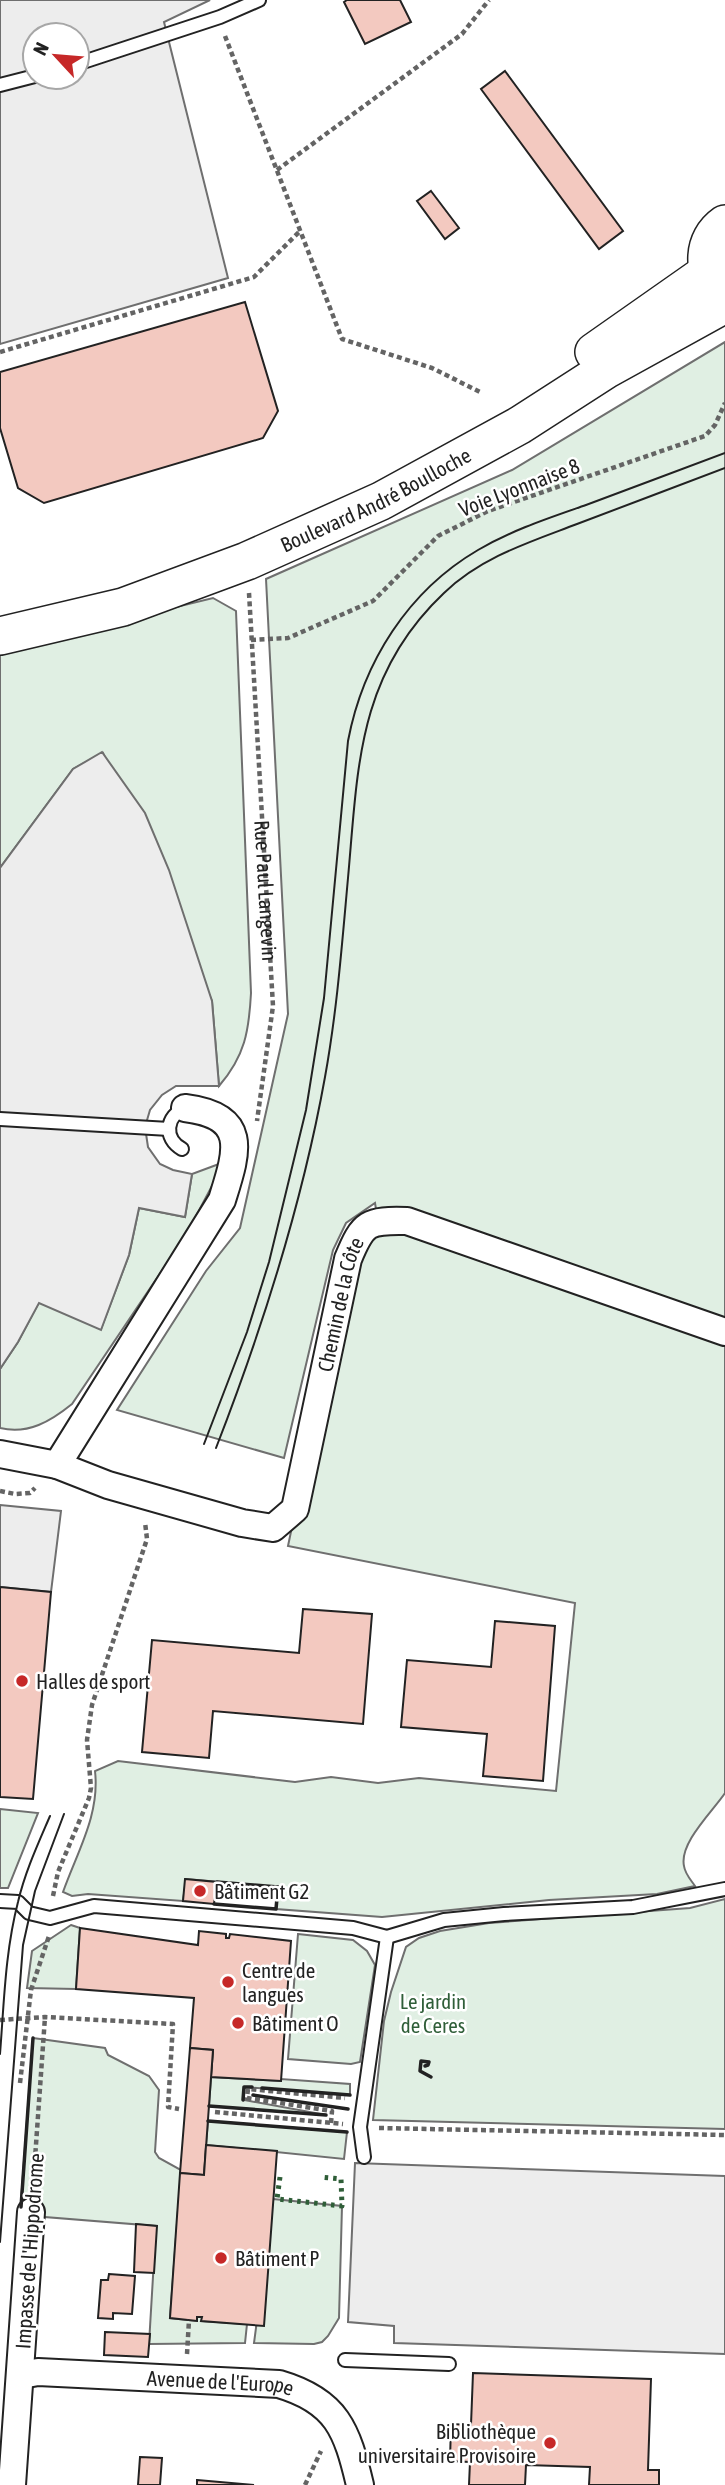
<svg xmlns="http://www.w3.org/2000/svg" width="725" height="2485" viewBox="0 0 725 2485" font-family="'Asap Condensed',sans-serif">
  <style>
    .green { fill: #e0efe3; stroke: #6f6f6f; stroke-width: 2 }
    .parking { fill: #ededed; stroke: #6f6f6f; stroke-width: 2; fill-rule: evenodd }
    .building { fill: #f3c9c0; stroke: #222; stroke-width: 2 }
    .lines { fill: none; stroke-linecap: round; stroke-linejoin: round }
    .lane-casing { stroke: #222; stroke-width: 16 }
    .street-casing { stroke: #222; stroke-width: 30 }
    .secondary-casing { stroke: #222; stroke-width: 40 }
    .path { stroke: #646464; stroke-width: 4.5; stroke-dasharray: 5 3.5; stroke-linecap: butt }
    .lane { stroke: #fff; stroke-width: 12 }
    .street { stroke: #fff; stroke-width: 26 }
    .secondary { stroke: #fff; stroke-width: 37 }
    .tram { stroke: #222; stroke-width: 2 }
    .hedge { stroke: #2f5e38; stroke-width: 5; stroke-dasharray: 3.5 5; stroke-linecap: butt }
    .wall { stroke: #222; stroke-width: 3.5 }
    .poi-dot { fill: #c62828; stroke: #fff; stroke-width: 2.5 }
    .labels { text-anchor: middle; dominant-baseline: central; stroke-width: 5; stroke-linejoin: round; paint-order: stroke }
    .street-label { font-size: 21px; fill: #222; stroke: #fff }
    .poi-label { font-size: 21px; fill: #222; stroke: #fff; text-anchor: start }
    .park-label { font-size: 21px; fill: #2f5e38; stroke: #fff }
  </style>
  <rect width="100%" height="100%" fill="#fff"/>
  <!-- green -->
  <g class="green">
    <path d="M725,342V1793C713,1811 679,1843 684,1866C685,1874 691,1880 695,1886L657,1894L549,1900L382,1917L276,1909L278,1887L186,1879L183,1901L88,1894L72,1896L63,1892C77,1852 100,1815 95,1771L118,1761L295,1782L331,1777L378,1783L419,1778L556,1791L575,1603L288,1546L348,1259L378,1221L375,1203L346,1223L333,1250L284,1458L117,1410L206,1271L240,1228L288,1014L266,579L512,470Z"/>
    <path d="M213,598L236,611L251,993C249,1031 245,1056 219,1086L212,1001L103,753L73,769L0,868V650Z"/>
    <path d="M219,1164L222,1167L186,1235L72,1404C51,1421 28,1435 0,1428V1369L18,1342L39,1302L101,1329L129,1255L139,1208L185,1217L192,1174Z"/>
    <polygon points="0,1809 38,1813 8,1888 0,1888"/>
    <polygon points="725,1899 725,2129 373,2120 384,2021 391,1992 406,1947 419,1938 440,1931 489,1923 690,1908"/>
    <polygon points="71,1925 80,1928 76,1989 27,1988 32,1951"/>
    <polygon points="298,1934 353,1940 367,1951 375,1965 360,2062 351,2064 288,2059"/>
    <polygon points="33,2038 105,2048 108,2055 149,2076 159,2090 155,2152 159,2158 181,2170 170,2318 197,2321 197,2317 202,2317 202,2321 247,2324 245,2343 149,2344 156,2226 20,2215"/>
    <polygon points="211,2077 281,2081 281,2079 350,2084 350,2095 244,2087 244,2100 326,2115 209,2106"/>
    <polygon points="208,2121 347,2132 344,2159 206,2145"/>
    <polygon points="273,2199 342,2206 339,2318 328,2336 322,2342 314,2344 254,2343"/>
  </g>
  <!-- parking -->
  <g class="parking">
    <path d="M0,0H210L164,22L228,278L0,344ZM35,35H77V77H35Z"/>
    <polygon points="102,752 145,813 169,870 212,1001 219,1086 176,1086 162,1095 150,1110 145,1127 148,1147 160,1164 173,1170 192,1174 185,1217 139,1208 129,1255 101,1330 39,1303 18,1342 0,1369 0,868 73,769"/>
    <polygon points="0,1505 61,1511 51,1592 0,1587"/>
    <polygon points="355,2163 725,2176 725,2354 394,2343 394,2326 348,2322"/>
  </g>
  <!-- building -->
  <g class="building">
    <polygon points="347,0 400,0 411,22 365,44 344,2"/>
    <polygon points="505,71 623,231 599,249 481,89"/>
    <polygon points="431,191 459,228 445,239 417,201"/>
    <polygon points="245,302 278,411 263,438 44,503 18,488 0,428 0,372"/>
    <polygon points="0,1587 51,1592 33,1799 0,1797"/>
    <polygon points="303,1609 372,1614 363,1724 213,1711 209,1758 142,1752 152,1640 299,1653"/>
    <polygon points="495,1621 555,1626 543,1781 483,1776 487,1734 401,1727 407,1660 491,1667"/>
    <polygon points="185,1879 217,1882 214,1904 183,1901"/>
    <polygon points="80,1928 198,1945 199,1931 226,1934 226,1938 229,1938 230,1934 291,1941 281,2081 211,2077 213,2050 190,2048 194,1998 76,1989"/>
    <polygon points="190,2048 213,2050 204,2175 180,2173"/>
    <polygon points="206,2145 277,2151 264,2326 201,2321 202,2317 197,2317 197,2321 170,2318 180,2173 204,2175"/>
    <polygon points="136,2224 157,2226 154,2273 134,2272"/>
    <polygon points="109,2274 135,2276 132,2314 113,2313 113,2319 98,2318 101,2280 108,2280"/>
    <polygon points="105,2332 150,2334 148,2357 104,2355"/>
    <polygon points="473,2373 651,2379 648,2470 659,2470 659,2485 589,2485 590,2467 526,2465 525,2485 469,2485 470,2462 450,2461 451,2424 471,2425"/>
    <polygon points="140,2457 162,2458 160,2485 138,2485"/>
    <polygon points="197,2480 254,2485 197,2485"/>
  </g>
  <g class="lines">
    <!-- lane casing -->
    <g class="lane-casing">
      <g id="lane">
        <polyline points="77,64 220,17 259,0"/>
        <polyline points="0,85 35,76"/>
        <polyline points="0,1119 169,1129"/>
        <path d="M182,1149C163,1138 166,1116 185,1108"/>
        <polyline points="0,1901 18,1902 29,1913 50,1918 94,1906 353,1928 387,1937 360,2127 364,2157"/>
        <polyline points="387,1937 444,1920 504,1914 633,1907 725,1889"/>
        <polyline points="345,2360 449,2364"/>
      </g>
    </g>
    <!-- street casing -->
    <g class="street-casing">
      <g id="street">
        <path id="s2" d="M0,1454L57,1465L108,1485L242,1523L273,1528L295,1509L348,1259C363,1222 368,1220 407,1221L725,1332"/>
        <path d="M57,1465L222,1200C237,1152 250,1116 185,1108"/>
        <path id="s3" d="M21,2375L38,2372L279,2384C337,2401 347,2430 360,2485"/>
        <polyline points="12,2485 31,2212"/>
      </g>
    </g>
    <!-- secondary casing -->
    <g class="secondary-casing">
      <g id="secondary">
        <path d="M719,290C702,271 702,240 725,224"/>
        <polyline points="594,352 708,272"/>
        <path id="s4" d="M0,636L123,607L247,561L381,501L520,425L607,369L725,304"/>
      </g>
    </g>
    <!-- path -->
    <g class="path">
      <polyline points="225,36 342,339 432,368 482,393"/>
      <polyline points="277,170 462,34 489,0"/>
      <polyline points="0,352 254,277 299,232"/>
      <path id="s1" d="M249,593L273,1006L257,1121"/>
      <polyline points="251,640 288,638 373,601 438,536 488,511 705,436 715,425 725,403"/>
      <polyline points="0,1491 15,1494 30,1493 35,1488"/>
      <polyline points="53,1896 58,1872 89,1798 91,1788 87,1740 92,1705 147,1539 145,1522"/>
      <polyline points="0,2020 45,2017 173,2024 168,2107 179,2109"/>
      <polyline points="20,2083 31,1990 49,1936"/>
      <polyline points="215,2112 343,2124"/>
      <polyline points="331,2123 332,2111 247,2098 248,2089 345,2098"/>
      <polyline points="379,2128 725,2135"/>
      <polyline points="33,2187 45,2017"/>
      <polyline points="187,2354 189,2320"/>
      <polyline points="305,2485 321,2451"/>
    </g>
    <!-- lane -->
    <use href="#lane" class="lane"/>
    <!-- street -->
    <use href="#street" class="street"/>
    <!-- secondary -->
    <use href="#secondary" class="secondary"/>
    <!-- tram -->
    <g class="tram">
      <path d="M204,1444L247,1332L269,1262L306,1110L324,998L348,741C363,662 408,591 478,550C512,530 549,518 586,505C632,488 679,470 725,453"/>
      <path d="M216,1448C263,1327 302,1205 325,1077C337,1011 342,944 348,878C358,768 357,675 444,593C481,557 530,542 577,524C626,505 676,487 725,468"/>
      <path d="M0,2054C4,2004 5,1952 18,1902C25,1872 38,1844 50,1816"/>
      <polyline points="0,2242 23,1945 35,1891 64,1814"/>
    </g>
    <!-- hedge -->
    <polyline class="hedge" points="280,2177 277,2199 342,2206 341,2179 320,2177"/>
    <!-- wall -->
    <g class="wall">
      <polyline points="214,1904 276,1909 278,1887 217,1882"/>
      <polyline points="425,2066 428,2065 429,2062 421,2061 420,2071 431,2077"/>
      <polyline points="262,2088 350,2095"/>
      <polyline points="253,2095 348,2109"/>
      <polyline points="243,2100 244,2087 252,2087"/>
      <polyline points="209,2106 326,2115"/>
      <polyline points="208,2121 347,2132"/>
      <polyline points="21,2207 33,2038"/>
    </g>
  </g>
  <!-- markers -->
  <g class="poi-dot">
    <circle cx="22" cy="1681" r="7"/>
    <circle cx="200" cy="1891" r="7"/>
    <circle cx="228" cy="1982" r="7"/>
    <circle cx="238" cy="2023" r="7"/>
    <circle cx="221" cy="2258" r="7"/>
    <circle cx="550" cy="2443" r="7"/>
  </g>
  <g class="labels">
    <!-- street labels -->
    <g class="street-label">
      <text transform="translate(519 487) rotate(-21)">Voie Lyonnaise 8</text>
      <text stroke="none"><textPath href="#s4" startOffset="401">Boulevard André Boulloche</textPath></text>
      <text stroke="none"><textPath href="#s1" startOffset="298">Rue Paul Langevin</textPath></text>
      <text stroke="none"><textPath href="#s2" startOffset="522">Chemin de la Côte</textPath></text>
      <text transform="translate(29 2251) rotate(-86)">Impasse de l'Hippodrome</text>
      <text stroke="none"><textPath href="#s3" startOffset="200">Avenue de l'Europe</textPath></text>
    </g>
    <!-- poi labels -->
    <g class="poi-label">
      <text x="36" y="1681">Halles de sport</text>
      <text x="214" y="1891">Bâtiment G2</text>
      <text x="242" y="1970">Centre de<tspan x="242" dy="24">langues</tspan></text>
      <text x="252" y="2023">Bâtiment O</text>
      <text x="235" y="2258">Bâtiment P</text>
      <text x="536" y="2431" text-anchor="end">Bibliothèque<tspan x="536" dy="24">universitaire Provisoire</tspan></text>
    </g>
    <!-- park labels -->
    <g class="park-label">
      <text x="433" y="2001">Le jardin<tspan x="433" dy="24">de Ceres</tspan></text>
    </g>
  </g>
  <!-- north arrow -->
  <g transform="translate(56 56) rotate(296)"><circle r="33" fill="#ffffff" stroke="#a7a7a7" stroke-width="2"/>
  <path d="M0-5L12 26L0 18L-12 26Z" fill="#c62828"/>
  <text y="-10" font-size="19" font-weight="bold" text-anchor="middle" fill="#222222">N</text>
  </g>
</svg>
